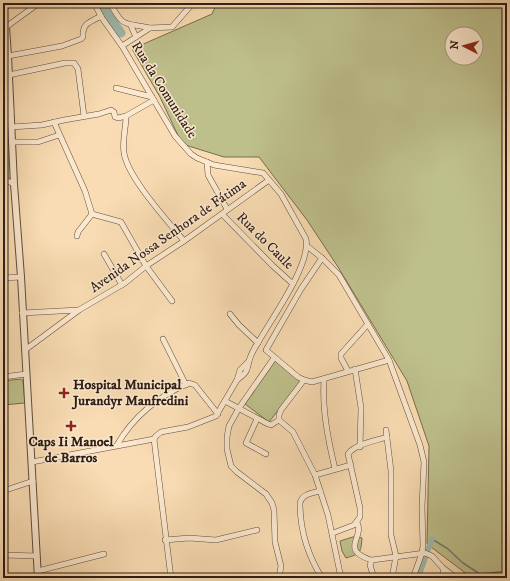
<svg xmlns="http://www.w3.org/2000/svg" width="510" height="581" viewBox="0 0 510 581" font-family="'IM FELL DW Pica',serif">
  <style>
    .green { fill: #bec08c; stroke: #766e50; fill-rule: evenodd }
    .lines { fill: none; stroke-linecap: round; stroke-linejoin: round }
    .stream { stroke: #717c71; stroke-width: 1.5 }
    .canal { stroke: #9ebbaf; stroke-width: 5.5 }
    .river { stroke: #9ebbaf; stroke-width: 9 }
    .minor-casing { stroke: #604d3c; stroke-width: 6 }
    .tertiary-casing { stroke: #604d3c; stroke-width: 8 }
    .minor { stroke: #fbe8ce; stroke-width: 5 }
    .tertiary { stroke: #fbe8ce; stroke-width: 6 }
    .poi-dot { fill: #8f2418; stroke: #fbe8ce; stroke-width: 1.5 }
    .labels { text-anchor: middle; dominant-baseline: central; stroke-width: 3; stroke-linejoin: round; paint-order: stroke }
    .street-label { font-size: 14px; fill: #2d1d15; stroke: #fbe8ce }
    .poi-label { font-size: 14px; font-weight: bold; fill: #2d1d15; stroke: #fbe8ce; text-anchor: start }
  </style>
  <rect width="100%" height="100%" fill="#f9dcb3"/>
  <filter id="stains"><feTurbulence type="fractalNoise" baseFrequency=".005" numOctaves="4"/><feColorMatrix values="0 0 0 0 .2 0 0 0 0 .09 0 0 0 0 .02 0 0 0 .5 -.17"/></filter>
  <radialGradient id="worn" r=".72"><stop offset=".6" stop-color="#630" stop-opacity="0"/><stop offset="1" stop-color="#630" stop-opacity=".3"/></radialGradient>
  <!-- green -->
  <g class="green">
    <path d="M217,3H507V578H472L427,544L429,446L407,381L338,267L307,220L259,157H224L182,144L160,97L132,49L212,14ZM452,34H476V58H452Z"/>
    <polygon points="3,113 8,114 11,180 3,177"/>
    <polygon points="275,361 301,381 269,422 245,404"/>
    <polygon points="21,379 23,381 25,403 3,405 3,381"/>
    <path d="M356,536L362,538C361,553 360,554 346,558L342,551L340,541Z"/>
  </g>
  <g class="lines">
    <!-- stream -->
    <polyline class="stream" points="432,539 448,549 463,563 480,574 507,571"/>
    <!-- canal -->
    <polyline class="canal" points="418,578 432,539"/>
    <!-- river -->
    <polyline class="river" points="100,3 121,33"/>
    <!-- minor casing -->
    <g class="minor-casing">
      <g id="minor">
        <path d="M94,3L102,18L122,46L175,136L191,154L197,158L214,165L263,173L281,194L306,239C311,264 272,318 259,341C255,347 251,354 249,361C247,372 246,373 237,380"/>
        <path d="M110,3C124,29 124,22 150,28"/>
        <polyline points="3,9 11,3"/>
        <polyline points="131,26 136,37"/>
        <polyline points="6,27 39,3"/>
        <polyline points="122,46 150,28 172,27 193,3"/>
        <path d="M8,56L62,46L81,39L83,37C82,23 90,22 101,16"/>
        <polyline points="9,75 65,63 74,63 78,69 84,116"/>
        <polyline points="116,88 152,97"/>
        <polyline points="3,112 11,112"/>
        <path d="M126,116C126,128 122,141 124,153C128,178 167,220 184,241"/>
        <polyline points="54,122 85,191 92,214 121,222 146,266 172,301"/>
        <polyline points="11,127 42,125 64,120 99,114 111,110 114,112 115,117 118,118 126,116 154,100"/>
        <polyline points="12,142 38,142 59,135"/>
        <polyline points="207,162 208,175 227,209"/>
        <polyline points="3,179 14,184"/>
        <polyline points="222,214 273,266 293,284"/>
        <polyline points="77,236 78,232 92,214"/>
        <polyline points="307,246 322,258 339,275 389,360 420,445 424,462 422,507 423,546 422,553 413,578"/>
        <polyline points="104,254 122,285"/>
        <polyline points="322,258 301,289 266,350 298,377 304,380 312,382 389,360"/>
        <polyline points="3,278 21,277"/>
        <polyline points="22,313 79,310"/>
        <polyline points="230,314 239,325 258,343"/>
        <polyline points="163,339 186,385"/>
        <polyline points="25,350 79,310 125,283 146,266 184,241 269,180"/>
        <polyline points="274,358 239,408 229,426 227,437 227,449 231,466 237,472 266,494 272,503 274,510 275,542 281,566 279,578"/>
        <polyline points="355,369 361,408 360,447"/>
        <polyline points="348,371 341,358 341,354 368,324"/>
        <polyline points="3,377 26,374"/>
        <path d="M324,379C322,410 328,439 335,469"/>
        <polyline points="225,401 268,424 271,425 279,420"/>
        <polyline points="257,419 246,443 266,454"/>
        <polyline points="279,420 293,432 315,475 328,515 341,578"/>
        <polyline points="279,420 279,415 281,410 304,380"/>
        <polyline points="386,430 391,471 391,535 396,556 392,578"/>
        <polyline points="154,439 156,436 161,432 188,427 216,416 237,380 240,370 249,361"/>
        <path d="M117,445C133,417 159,396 189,383L195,385L218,414"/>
        <polyline points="32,462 154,439 171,578"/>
        <polyline points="315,475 351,465"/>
        <polyline points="3,491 33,481"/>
        <path d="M320,491C312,493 302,494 300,503C300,531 307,554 322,578"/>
        <path d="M357,522C365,538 339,549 371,560"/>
        <path d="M333,533L354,525L360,517V508L348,454C355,444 375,441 387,437"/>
        <polyline points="165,540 189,538 216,540 257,530"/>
        <polyline points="3,555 37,556"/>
        <polyline points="443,568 444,578"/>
        <polyline points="38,571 104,554"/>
        <polyline points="374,578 370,565 372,560 425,553 432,556 443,568 456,578"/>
      </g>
    </g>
    <!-- tertiary casing -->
    <g class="tertiary-casing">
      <polyline id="tertiary" points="3,19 6,27 8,56 14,184 21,277 38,578"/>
    </g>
    <!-- minor -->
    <use href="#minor" class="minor"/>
    <!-- tertiary -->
    <use href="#tertiary" class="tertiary"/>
  </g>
  <!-- markers -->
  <g class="poi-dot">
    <path d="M62 387h4v4h4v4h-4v4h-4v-4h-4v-4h4z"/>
    <path d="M69 420h4v4h4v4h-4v4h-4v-4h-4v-4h4z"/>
  </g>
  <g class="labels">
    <!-- street labels -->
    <g class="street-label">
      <text transform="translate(164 90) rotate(58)">Rua da Comunidade</text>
      <text transform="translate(168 236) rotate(-35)">Avenida Nossa Senhora de Fátima</text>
      <text transform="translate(265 241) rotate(45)">Rua do Caule</text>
    </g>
    <!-- poi labels -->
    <g class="poi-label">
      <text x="73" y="385">Hospital Municipal<tspan x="73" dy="16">Jurandyr Manfredini</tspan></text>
      <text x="71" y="442" text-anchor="middle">Caps Ii Manoel<tspan x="71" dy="16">de Barros</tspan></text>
    </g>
  </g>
  <!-- margin -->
  <rect width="510" height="581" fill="none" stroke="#f9dcb3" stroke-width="16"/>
  <rect x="4" y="4" width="502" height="573" fill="none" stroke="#2d1d15" stroke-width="2"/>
  <rect x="8" y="8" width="494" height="565" fill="none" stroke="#2d1d15"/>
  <!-- north arrow -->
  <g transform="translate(464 46) rotate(276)"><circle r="19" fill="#fbe8ce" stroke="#a99784"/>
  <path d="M0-3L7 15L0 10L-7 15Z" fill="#8f2418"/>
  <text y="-6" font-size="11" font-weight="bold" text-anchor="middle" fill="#2d1d15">N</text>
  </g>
  <rect width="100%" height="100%" filter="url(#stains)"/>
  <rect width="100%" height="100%" fill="url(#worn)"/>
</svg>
